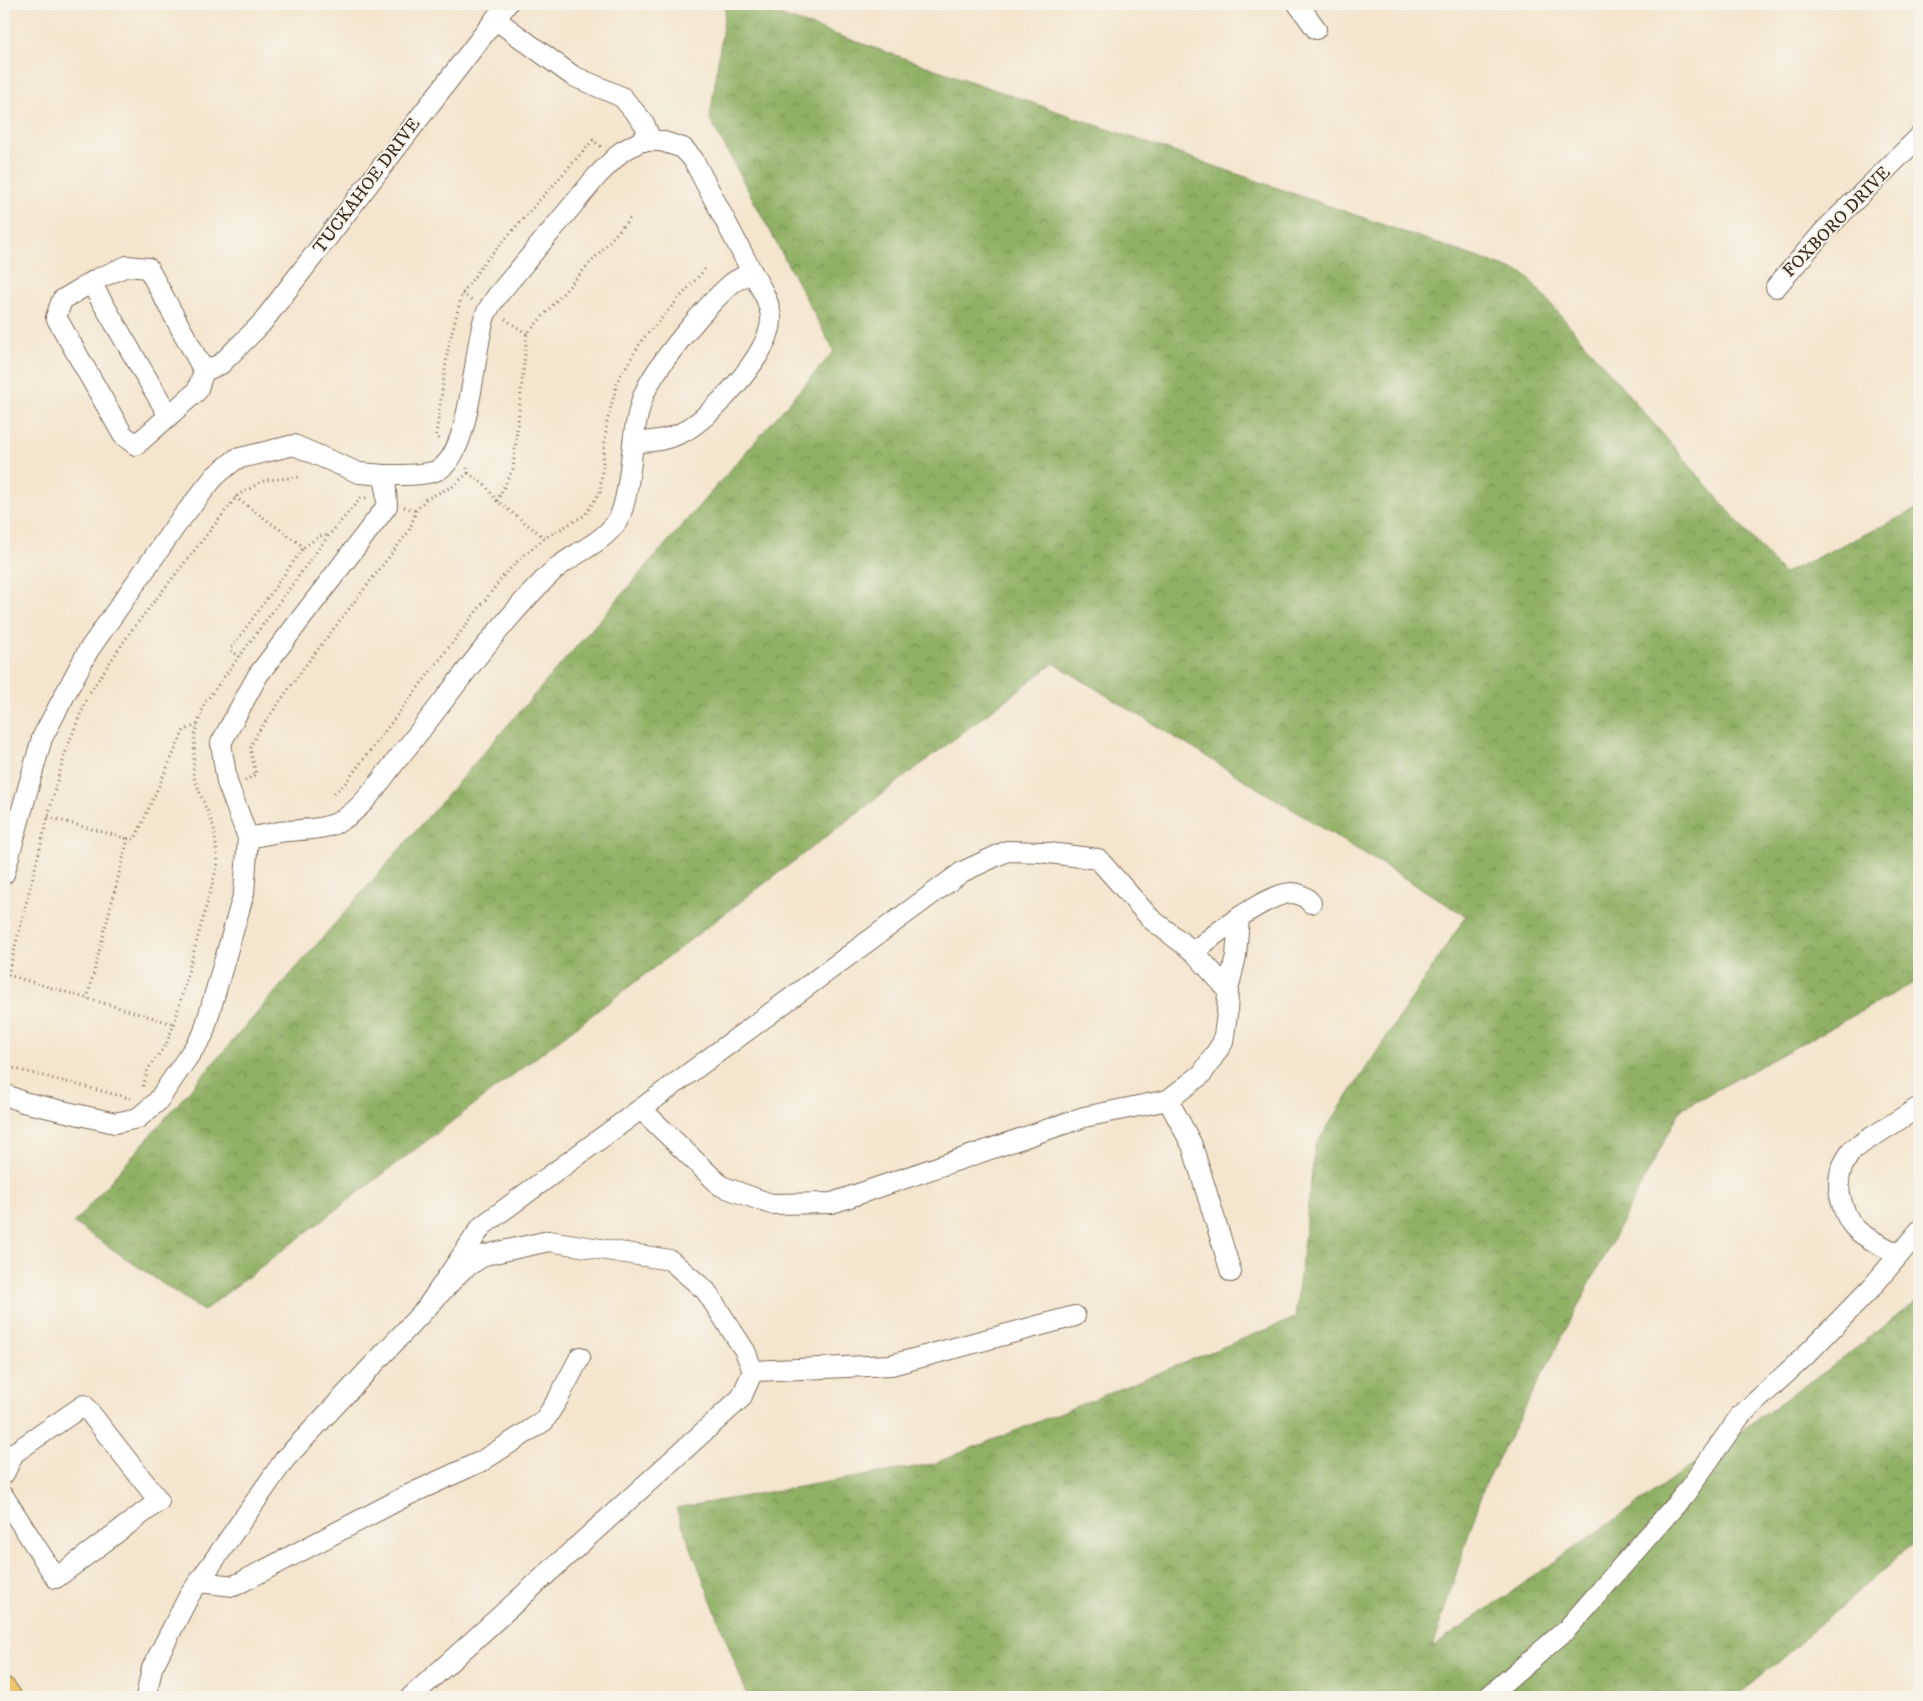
<svg xmlns="http://www.w3.org/2000/svg" width="1923" height="1701" viewBox="0 0 1923 1701" font-family="'IM FELL DW Pica',serif">
  <style>
    .forest { fill: url(#forest-crowns); stroke: #666e42 }
    .lines { fill: none; stroke-linecap: round; stroke-linejoin: round }
    .minor-casing { stroke: #7c6b5b; stroke-width: 22 }
    .major-casing { stroke: #7c6b5b; stroke-width: 27 }
    .path { stroke: #7c6b5b; stroke-width: 3; stroke-dasharray: 1 4; stroke-linecap: butt }
    .minor { stroke: #fff; stroke-width: 20 }
    .major { stroke: #f0c469; stroke-width: 25 }
    .labels { text-anchor: middle; dominant-baseline: central; stroke-width: 4; stroke-linejoin: round; paint-order: stroke }
    .street-label { font-size: 18px; fill: #3b2a1e; stroke: #f7f3e8 }
  </style>
  <defs>
    <pattern id="forest-crowns" width="20" height="18" patternUnits="userSpaceOnUse" patternTransform="scale(1.25)"><rect width="20" height="18" fill="#90b165"/><path d="M2 6a3 3 0 1 1 6 0M12 15a3 3 0 1 1 6 0" fill="none" stroke="#779053"/></pattern>
  </defs>
  <rect width="100%" height="100%" fill="#f7f3e8"/>
  <filter id="ink" filterUnits="userSpaceOnUse"><feTurbulence type="fractalNoise" baseFrequency=".02" numOctaves="2"/><feDisplacementMap in="SourceGraphic" scale="10" xChannelSelector="R" yChannelSelector="G"/><feConvolveMatrix kernelMatrix="1 2 1 2 8 2 1 2 1" color-interpolation-filters="sRGB"/></filter>
  <filter id="wash" filterUnits="userSpaceOnUse"><feTurbulence type="fractalNoise" baseFrequency=".0096" numOctaves="4" result="noise"/><feDisplacementMap in="SourceGraphic" scale="20" xChannelSelector="R" yChannelSelector="G"/><feGaussianBlur stdDeviation="1.12" result="paint"/><feColorMatrix in="noise" values="0 0 0 0 0 0 0 0 0 0 0 0 0 0 0 0 0 1.4 0 .05"/><feComposite in="paint" operator="in"/></filter>
  <g filter="url(#wash)">
    <rect width="100%" height="100%" fill="#f4e5cd"/>
    <!-- forest -->
    <polygon class="forest" points="726,4 748,4 1525,274 1783,574 1919,508 1919,980 1681,1109 1485,1484 1432,1648 1828,1369 1919,1299 1919,1539 1736,1697 748,1697 676,1508 933,1464 1295,1318 1315,1146 1466,916 1054,663 203,1311 74,1223 834,351 710,119"/>
  </g>
  <g filter="url(#ink)">
    <g class="lines">
      <!-- minor casing -->
      <g class="minor-casing">
        <g id="minor">
          <polyline points="1298,4 1316,29"/>
          <polyline points="495,19 573,76 622,97 644,123 651,141"/>
          <polygon points="127,266 148,268 204,371 197,391 136,445 123,435 56,317 62,300 97,279"/>
          <polyline points="91,283 169,416"/>
          <polyline points="1776,287 1825,230 1919,137"/>
          <polyline points="204,371 221,364 261,324 507,4"/>
          <path d="M385,475C399,475 425,476 438,470C471,453 473,355 484,319C486,311 492,303 497,296L597,176L621,152L641,141H661L683,148L693,159L752,272"/>
          <path d="M248,838C258,836 269,834 279,832C299,829 325,831 342,820C364,807 380,781 396,761C448,698 493,629 552,572C571,554 600,545 616,523C629,505 631,453 635,429C637,418 640,405 644,394C657,364 706,306 731,284C737,279 746,276 752,272C760,286 770,302 771,318C772,352 713,415 685,431C668,440 652,442 633,442"/>
          <polyline points="4,874 42,738 88,651 177,524 215,476 236,459 294,445 359,473 385,475 387,506 258,675 221,743 227,782 248,838 244,893 203,1035 157,1102 138,1118 115,1123 23,1102 4,1094"/>
          <path d="M1194,952C1213,935 1266,894 1291,893C1299,893 1306,897 1311,903"/>
          <polyline points="1228,990 1236,956 1239,918"/>
          <polyline points="1168,1100 1192,1145 1231,1272"/>
          <path d="M1899,1255C1887,1248 1873,1242 1862,1234C1844,1222 1835,1190 1841,1170C1844,1162 1848,1156 1853,1149L1919,1107"/>
          <polyline points="427,1307 482,1226 962,872 1007,851 1041,852 1098,859 1151,919 1194,952 1228,990 1227,1014 1223,1042 1202,1074 1168,1100 1084,1117 832,1203 771,1204 721,1186 641,1109"/>
          <polyline points="753,1371 891,1365 1075,1316"/>
          <polyline points="4,1474 14,1453 84,1405 159,1501 56,1578 4,1497"/>
          <polyline points="199,1582 234,1586 406,1496 482,1461 544,1421 559,1397 580,1357"/>
          <polyline points="146,1697 152,1668 189,1596 285,1459 463,1269 485,1255 549,1241 670,1260 706,1291 745,1351 753,1371 741,1398 411,1697"/>
          <polyline points="1488,1697 1567,1629 1685,1494 1740,1416 1804,1357 1872,1287 1919,1231"/>
        </g>
      </g>
      <!-- major casing -->
      <g class="major-casing">
        <polyline id="major" points="4,1690 9,1697"/>
      </g>
      <!-- path -->
      <g class="path">
        <polyline points="462,294 472,300"/>
        <polyline points="505,319 527,334"/>
        <polyline points="439,439 436,435 448,348 462,294 484,263 593,140 601,147"/>
        <polyline points="468,473 485,485 497,501 545,538"/>
        <polyline points="235,497 304,547 320,536 329,535"/>
        <polyline points="497,501 513,469 527,334 631,217"/>
        <polyline points="404,507 416,511"/>
        <polyline points="240,657 230,650 304,547"/>
        <polyline points="90,692 131,631 238,495 265,480 302,477"/>
        <polyline points="245,781 256,774 250,748 256,735 305,666 409,531 416,511 426,499 453,486 468,473 467,468"/>
        <polyline points="334,793 343,786 505,574 524,555 545,538 585,515 600,492 607,422 618,380 642,340 706,268"/>
        <polyline points="48,817 128,839"/>
        <polyline points="8,975 174,1024"/>
        <polyline points="4,978 8,975 56,785 67,748 86,700"/>
        <polyline points="87,999 128,839 135,839 184,730 197,725"/>
        <polyline points="4,1066 133,1099"/>
        <polyline points="143,1086 148,1069 166,1045 174,1024 218,863 214,828 193,775 195,733 204,704 329,535 361,498 369,498"/>
      </g>
      <!-- minor -->
      <use href="#minor" class="minor"/>
      <!-- major -->
      <use href="#major" class="major"/>
    </g>
  </g>
  <g class="labels">
    <!-- street labels -->
    <g class="street-label">
      <text transform="translate(367 186) rotate(-53)">TUCKAHOE DRIVE</text>
      <text transform="translate(1837 222) rotate(-46)">FOXBORO DRIVE</text>
    </g>
  </g>
  <!-- margin -->
  <rect width="1923" height="1701" fill="none" stroke="#f7f3e8" stroke-width="20"/>
</svg>
